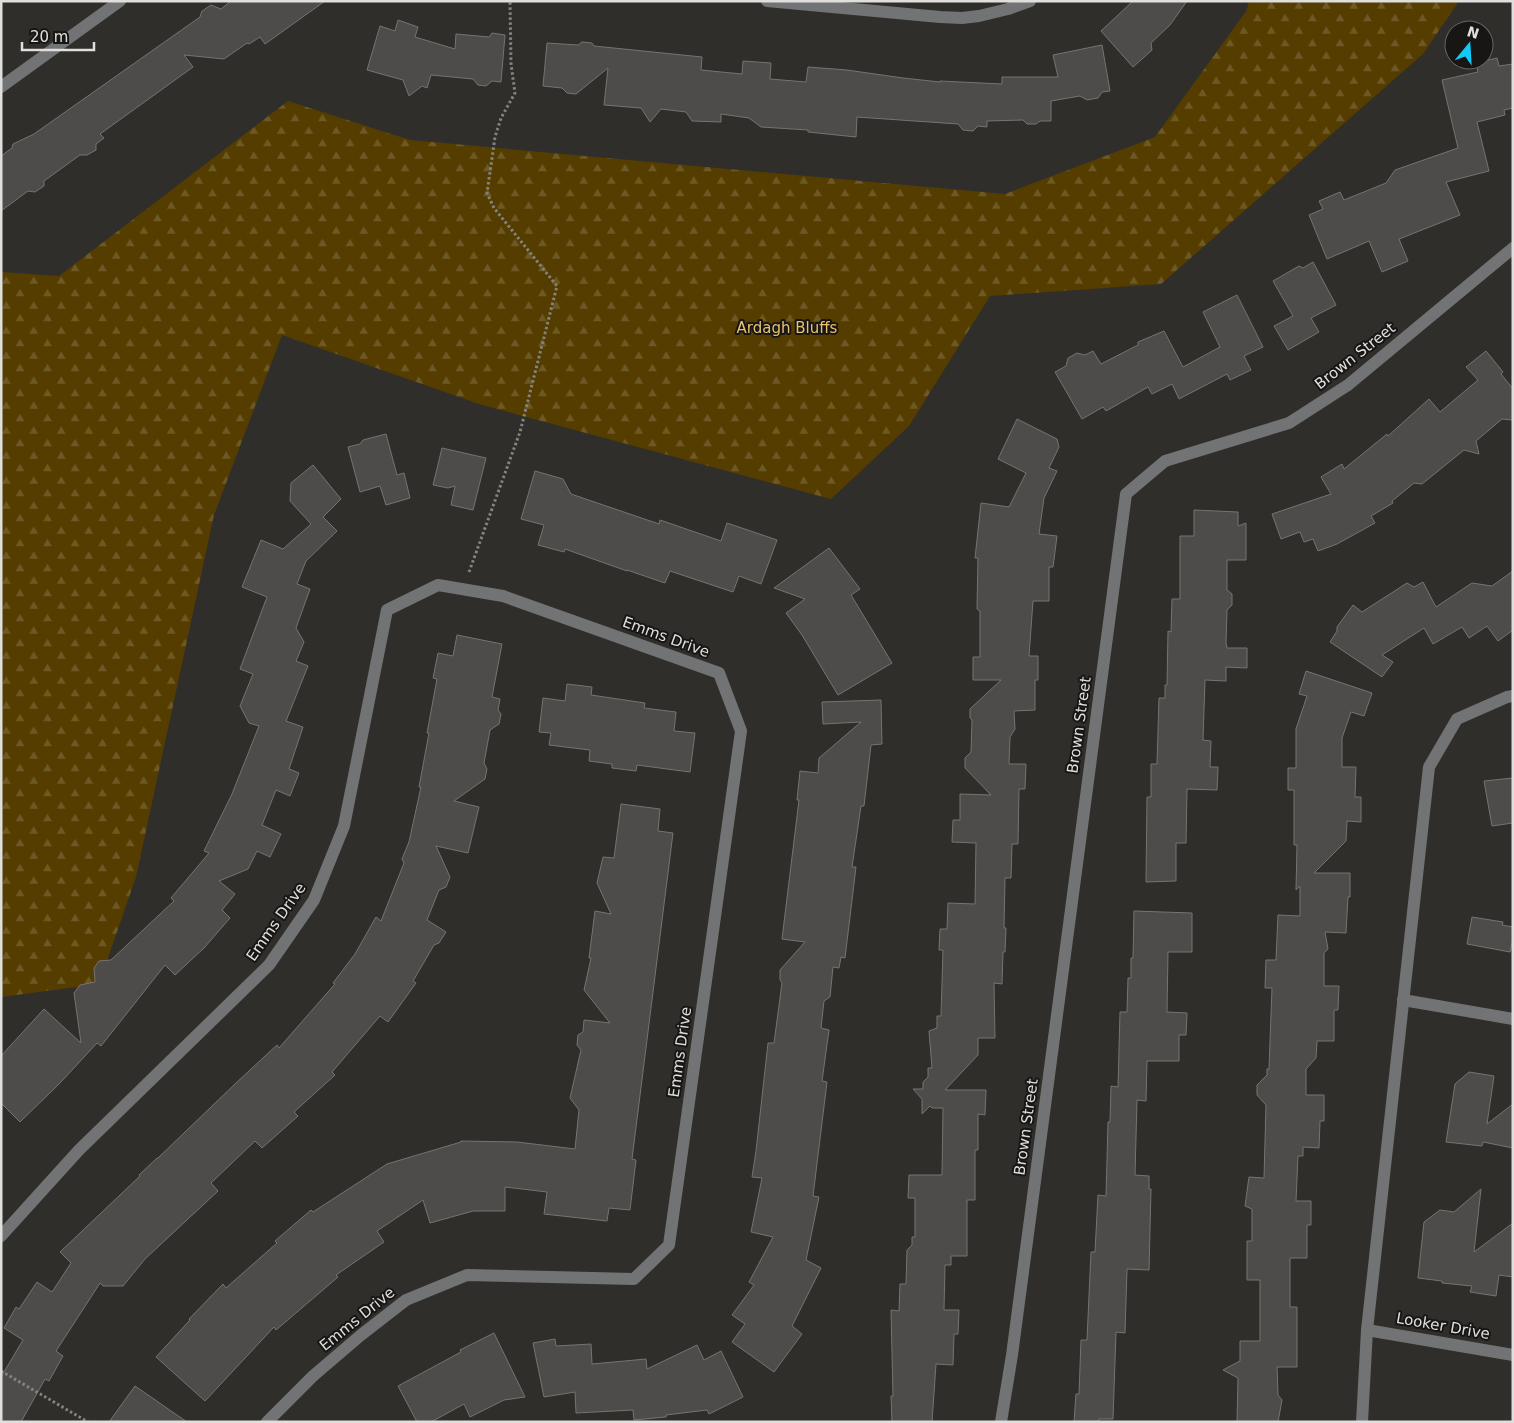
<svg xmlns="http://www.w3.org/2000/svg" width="1514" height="1423" viewBox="0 0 1514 1423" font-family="'DejaVu Sans',sans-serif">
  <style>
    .forest { fill: url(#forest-firs) }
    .building { fill: #4e4c4a; stroke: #757471 }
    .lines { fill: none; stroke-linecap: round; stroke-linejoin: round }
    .path { stroke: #848380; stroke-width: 3; stroke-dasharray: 2.5 2.5; stroke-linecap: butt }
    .minor { stroke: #727374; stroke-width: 12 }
    .labels { text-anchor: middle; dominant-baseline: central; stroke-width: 4; stroke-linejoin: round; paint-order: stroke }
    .park-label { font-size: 15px; fill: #e9c16d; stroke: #171615 }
    .street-label { font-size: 15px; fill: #e0dfdd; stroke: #171615 }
  </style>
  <defs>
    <pattern id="forest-firs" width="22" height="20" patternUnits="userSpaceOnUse" patternTransform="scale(1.25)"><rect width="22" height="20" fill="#553d00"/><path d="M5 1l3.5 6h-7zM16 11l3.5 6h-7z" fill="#6d5925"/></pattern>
  </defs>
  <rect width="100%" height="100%" fill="#2f2e2b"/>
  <!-- forest -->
  <polygon class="forest" points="1249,1 1459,1 1423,54 1161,284 990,296 909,426 831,499 482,405 282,335 214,515 136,877 99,984 1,997 1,272 59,276 288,101 410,140 1005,194 1155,137 1247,10"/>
  <!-- building -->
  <g class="building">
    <polygon points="231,1 325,1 265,44 260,37 249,44 247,43 224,59 184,55 193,67 100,134 104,138 96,144 96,150 87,155 80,155 44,181 44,186 35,192 28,191 1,211 1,156 12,148 13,144 34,134 200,17 202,11 211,5 221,9"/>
    <polygon points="1133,1 1187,1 1170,25 1151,43 1152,50 1133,67 1101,31"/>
    <polygon points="398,20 418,27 415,37 455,49 456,34 489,37 492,33 505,35 501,82 492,81 486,86 478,85 473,79 431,75 427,88 422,86 409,96 403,80 367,70 380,26 395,31"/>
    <polygon points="582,42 592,43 594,46 702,57 701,70 742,74 743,61 771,63 770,79 806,82 808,67 847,70 903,78 940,82 940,81 1002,84 1002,77 1058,77 1053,55 1102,45 1110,91 1102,92 1098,98 1087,100 1080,96 1051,101 1051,121 1040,121 1036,124 1027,124 1023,120 987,121 987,127 978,126 973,131 963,130 958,124 857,117 856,137 808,132 808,130 761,127 749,118 721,114 721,122 692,121 686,112 661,109 650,122 641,108 604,105 608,68 576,94 567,93 562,88 543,86 547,43 578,45"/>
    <polygon points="1497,58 1499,66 1513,64 1513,108 1504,110 1505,115 1477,122 1489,171 1446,182 1460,215 1399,239 1408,261 1382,272 1369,241 1327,259 1309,215 1323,209 1319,201 1340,192 1344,200 1386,183 1395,170 1458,148 1442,80 1478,72 1476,63"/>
    <polygon points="1313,262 1336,305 1311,318 1319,332 1288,350 1274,326 1293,316 1273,281 1299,266 1303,268"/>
    <polygon points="1237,295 1263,347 1244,356 1251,370 1230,380 1227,374 1179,399 1172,384 1152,394 1148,387 1106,411 1103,407 1082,419 1055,372 1066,366 1068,358 1077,353 1085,355 1093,351 1101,364 1138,345 1138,342 1164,331 1183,367 1220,347 1203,312"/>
    <polygon points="1486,351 1503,372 1501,374 1513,389 1513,420 1502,419 1476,441 1479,454 1464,450 1422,484 1414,483 1392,501 1393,503 1371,516 1375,523 1337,544 1318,551 1313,539 1304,542 1300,532 1281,539 1272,514 1331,494 1321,477 1342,464 1344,469 1387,434 1388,436 1429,399 1440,412 1478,380 1466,367"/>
    <polygon points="1017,419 1057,439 1059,447 1049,468 1057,471 1044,498 1039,534 1057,536 1053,567 1049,567 1049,601 1033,601 1029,656 1038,656 1038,680 1035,680 1035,710 1014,711 1015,729 1010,737 1009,764 1026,764 1025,789 1019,789 1018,844 1012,844 1011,878 1005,878 1004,928 1006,928 1005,952 1003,952 1002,984 994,983 995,1038 978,1038 978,1055 945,1090 986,1090 985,1115 978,1114 978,1150 975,1150 975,1200 967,1200 967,1256 951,1256 951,1265 945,1265 944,1310 959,1310 958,1334 954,1334 953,1365 936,1364 932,1422 892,1422 891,1396 893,1396 891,1310 899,1311 900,1284 906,1284 907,1250 912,1245 912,1237 915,1237 915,1198 908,1198 909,1175 942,1175 943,1108 932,1108 930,1106 922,1114 922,1099 913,1089 923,1089 923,1082 928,1077 928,1068 932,1068 929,1031 937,1028 937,1016 941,1016 943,950 939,950 940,929 947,929 948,903 975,904 976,843 952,842 953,820 960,820 960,794 991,795 965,768 965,758 971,752 972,720 970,718 970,709 1001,680 973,680 973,657 980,657 980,611 977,609 978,558 975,558 981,503 1009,507 1026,473 998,459"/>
    <polygon points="386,434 397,475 404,473 410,498 386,505 380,486 360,492 348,447 360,444 363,440"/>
    <polygon points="442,448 486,458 473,510 451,505 455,486 448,488 433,485"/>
    <polygon points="313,465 341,499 323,517 337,531 306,561 297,584 310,589 296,628 304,642 296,661 308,666 286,721 303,727 289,769 299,773 290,796 276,790 262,825 281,834 270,857 257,851 248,869 219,881 235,894 222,910 230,918 204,948 175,975 165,965 101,1046 97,1043 60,1083 20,1122 1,1103 1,1056 44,1009 81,1043 74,993 80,985 95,982 94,968 99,961 111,960 174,901 171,898 209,853 204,851 232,794 259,726 249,723 240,706 253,674 240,669 267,597 242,587 261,540 283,549 311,524 290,501 291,483"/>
    <polygon points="535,471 563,479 571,494 659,524 660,520 721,541 727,523 777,540 761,584 739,576 733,592 670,571 665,583 627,570 627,571 565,549 564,552 538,545 544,525 521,519"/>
    <polygon points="1194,510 1238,512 1238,526 1246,523 1246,560 1227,560 1227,590 1232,594 1232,605 1227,610 1226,643 1227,648 1247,648 1247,668 1226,667 1226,681 1205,680 1203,740 1211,741 1210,767 1218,767 1217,790 1187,789 1186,843 1176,843 1176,881 1146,882 1147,797 1151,797 1151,764 1157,764 1159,698 1165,698 1165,685 1167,685 1168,631 1171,632 1172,599 1180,599 1180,536 1194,536"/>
    <polygon points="829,548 860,589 851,595 892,663 838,695 802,635 786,613 805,599 774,588"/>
    <polygon points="1513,571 1513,630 1498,641 1487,626 1469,638 1462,627 1433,644 1424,628 1382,655 1393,662 1382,677 1330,642 1337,631 1337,627 1353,605 1362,612 1407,583 1414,587 1423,582 1436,607 1472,583 1492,586"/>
    <polygon points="457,635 502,644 492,697 500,699 498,710 501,714 499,724 490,730 484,763 487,769 485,779 454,801 479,807 468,853 436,846 450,877 446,887 439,890 427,920 446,932 439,943 434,945 413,981 416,983 388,1022 380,1016 332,1072 335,1075 294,1112 298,1116 262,1148 255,1141 211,1183 218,1191 145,1259 123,1286 103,1286 100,1283 56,1351 63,1356 49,1381 45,1379 21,1422 1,1422 1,1377 23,1340 4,1328 16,1307 19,1309 37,1282 52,1292 71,1263 60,1252 140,1176 139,1175 157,1158 158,1158 236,1083 277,1045 279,1048 335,984 333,983 355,954 376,917 381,921 404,863 402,859 409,842 421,787 419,787 429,733 427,733 437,679 433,678 438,653 453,656"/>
    <polygon points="1306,671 1372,693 1364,716 1351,712 1342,738 1342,767 1356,767 1355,797 1361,797 1361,822 1347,821 1346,841 1314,873 1350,873 1350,897 1348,897 1346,933 1325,932 1328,949 1324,953 1324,986 1339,986 1338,1010 1334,1010 1334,1041 1317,1041 1316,1058 1306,1069 1306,1095 1324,1095 1324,1121 1320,1121 1319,1148 1303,1147 1303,1156 1298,1156 1296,1201 1311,1201 1311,1225 1307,1225 1307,1258 1290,1258 1290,1307 1297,1307 1297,1367 1277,1367 1278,1395 1282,1400 1278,1422 1237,1422 1238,1378 1223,1370 1240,1361 1240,1341 1260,1341 1260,1280 1247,1280 1247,1241 1252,1241 1252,1209 1245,1206 1249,1177 1264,1178 1266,1105 1257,1095 1257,1085 1267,1075 1267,1069 1269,1069 1272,988 1265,988 1266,960 1276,960 1278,915 1300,916 1300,886 1296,890 1297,845 1294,845 1294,790 1288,790 1288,768 1296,768 1296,729 1307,696 1299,694"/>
    <polygon points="567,684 592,687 591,695 645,703 644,708 676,712 674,731 695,733 690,772 637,765 636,771 612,768 612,764 589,761 590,750 549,745 551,733 539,732 543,698 565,701"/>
    <polygon points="881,700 882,744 871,745 864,806 861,806 852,867 856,867 845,958 841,957 839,968 833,967 830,997 824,1001 821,1028 829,1030 822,1081 827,1082 813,1196 819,1197 806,1260 821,1268 792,1326 802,1334 774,1372 732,1342 745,1324 732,1315 754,1285 749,1282 773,1237 751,1232 762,1178 752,1177 756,1151 768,1043 774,1043 782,983 780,980 780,970 805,942 782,939 799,800 797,800 800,771 818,773 819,758 861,722 823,724 822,702"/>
    <polygon points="1513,778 1513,823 1492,826 1484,781"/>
    <polygon points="621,804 660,809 658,831 673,833 632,1159 636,1160 630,1210 609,1208 607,1221 544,1214 547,1192 505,1187 505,1211 473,1211 430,1223 423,1200 377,1231 384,1242 336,1275 338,1277 276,1330 274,1327 205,1401 156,1357 190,1320 189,1319 223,1284 226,1288 277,1243 275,1241 311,1210 313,1212 387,1164 461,1142 461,1141 517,1142 575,1149 579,1110 570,1098 581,1050 577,1045 578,1035 583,1032 584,1020 610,1023 584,990 591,958 589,958 595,911 611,914 597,883 603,857 614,858"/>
    <polygon points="1134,911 1192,913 1192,952 1168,952 1167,1012 1187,1013 1186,1035 1179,1035 1179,1061 1147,1061 1146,1101 1137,1100 1135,1175 1149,1176 1149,1189 1151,1189 1149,1270 1127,1269 1125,1333 1116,1332 1113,1419 1099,1419 1099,1422 1074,1422 1076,1394 1079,1394 1081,1340 1087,1340 1091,1252 1095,1252 1098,1195 1106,1196 1108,1122 1110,1122 1111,1086 1118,1087 1120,1012 1127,1012 1128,978 1131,978 1131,958 1133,958"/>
    <polygon points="1472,917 1503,922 1502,925 1513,927 1513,939 1510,952 1467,944"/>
    <polygon points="1469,1072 1494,1076 1487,1124 1513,1104 1513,1148 1483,1142 1482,1146 1446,1142 1455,1084"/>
    <polygon points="1481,1189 1474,1252 1513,1223 1513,1277 1499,1275 1496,1296 1470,1292 1472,1286 1442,1283 1442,1281 1418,1278 1424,1222 1440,1210 1454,1212"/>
    <polygon points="494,1333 525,1397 504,1400 470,1417 464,1404 431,1422 417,1422 398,1386 461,1352 460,1350"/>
    <polygon points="555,1339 556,1346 591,1344 592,1364 646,1359 647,1369 697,1345 704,1360 721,1351 743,1397 709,1414 707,1410 666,1415 666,1417 634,1420 633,1410 576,1413 575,1392 544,1397 533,1343"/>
    <polygon points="135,1386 187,1422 109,1422"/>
  </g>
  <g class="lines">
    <!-- path -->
    <g class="path">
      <polyline points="469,572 520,432 557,286 494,208 487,193 495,137 501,118 515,93 511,64 510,1"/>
      <polyline points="1,1371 88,1422"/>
    </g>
    <!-- minor -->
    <g class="minor">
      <polyline points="767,1 940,17 962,18 979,16 1008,9 1030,1"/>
      <polyline points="1,87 120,1"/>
      <polyline points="1403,1000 1513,1019"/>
      <polyline points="1,1236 79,1150 269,965 314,900 344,826 387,610 438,585 503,596 719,673 741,731 669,1245 634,1279 467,1275 406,1300 361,1335 313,1376 267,1422"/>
      <polyline points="1367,1330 1513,1355"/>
      <polyline points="1001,1422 1012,1355 1126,494 1165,461 1289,423 1348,385 1513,248"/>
      <polyline points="1362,1422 1367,1330 1429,767 1457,719 1507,697 1513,696"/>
    </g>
  </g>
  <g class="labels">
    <!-- park labels -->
    <g class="park-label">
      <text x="787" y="328">Ardagh Bluffs</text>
    </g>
    <!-- street labels -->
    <g class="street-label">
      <text transform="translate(1355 356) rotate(-38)">Brown Street</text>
      <text transform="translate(666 637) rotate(20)">Emms Drive</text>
      <text transform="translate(1079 725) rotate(-82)">Brown Street</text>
      <text transform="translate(276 922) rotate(-55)">Emms Drive</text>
      <text transform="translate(680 1052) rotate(-82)">Emms Drive</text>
      <text transform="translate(1026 1127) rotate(-82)">Brown Street</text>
      <text transform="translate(357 1319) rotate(-39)">Emms Drive</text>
      <text transform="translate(1443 1326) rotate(10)">Looker Drive</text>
    </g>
  </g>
  <!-- border -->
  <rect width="1514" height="1423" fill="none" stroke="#e0dfdd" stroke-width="5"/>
  <!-- north arrow -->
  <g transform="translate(1469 45) rotate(18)"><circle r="24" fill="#171615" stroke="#676665"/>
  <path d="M0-4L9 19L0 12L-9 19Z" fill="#10cafa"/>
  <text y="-8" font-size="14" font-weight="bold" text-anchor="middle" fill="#e0dfdd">N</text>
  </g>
  <!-- scale -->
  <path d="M22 42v8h72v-8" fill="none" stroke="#e0dfdd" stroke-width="2.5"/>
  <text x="30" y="42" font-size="15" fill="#e0dfdd" stroke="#171615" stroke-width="4" paint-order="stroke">20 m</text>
</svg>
